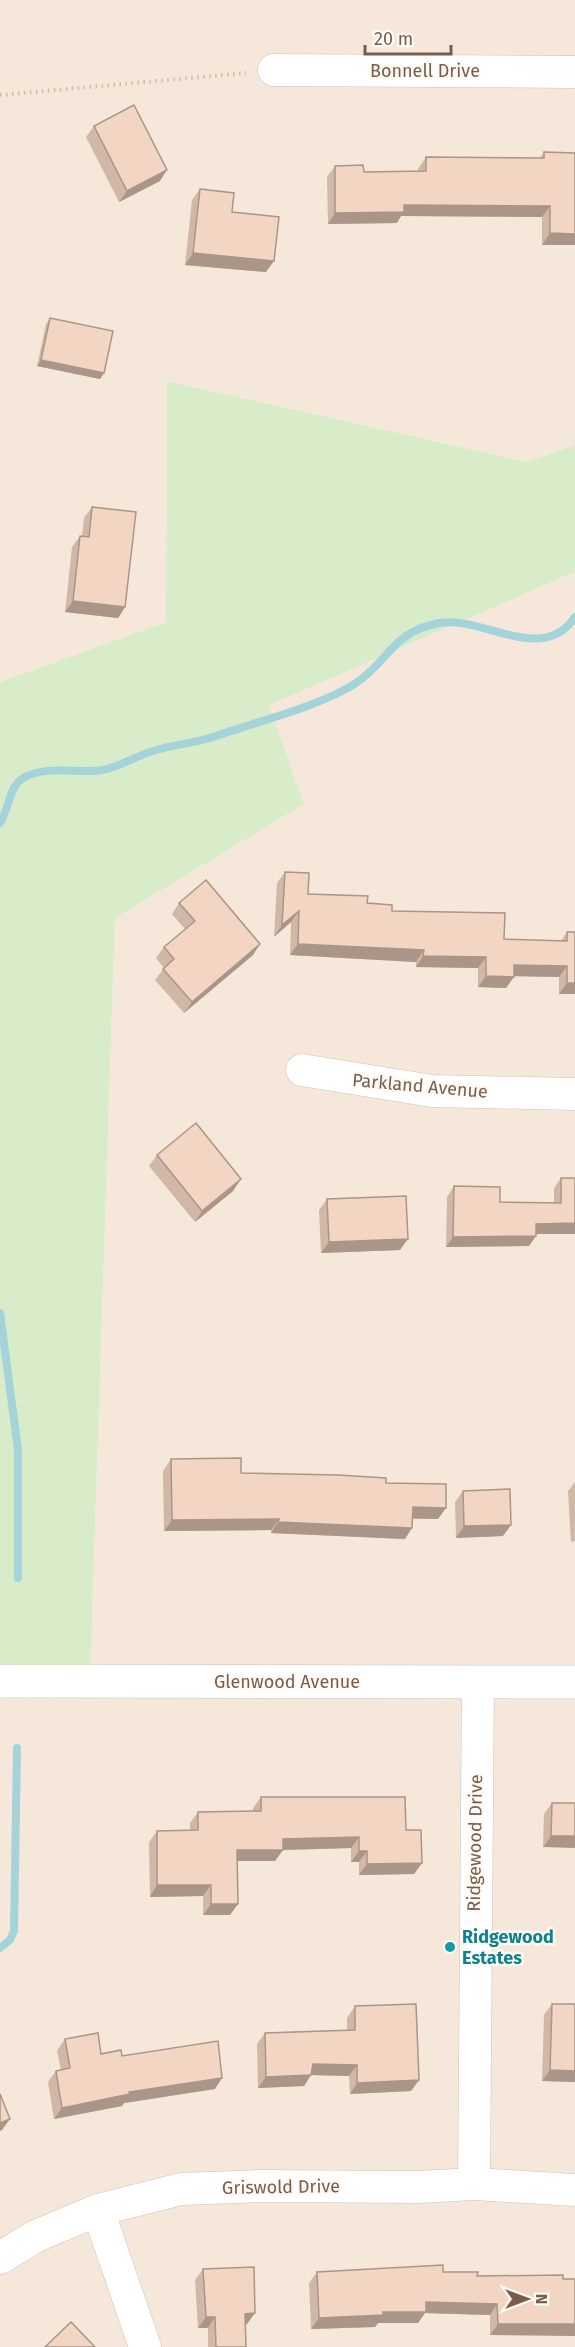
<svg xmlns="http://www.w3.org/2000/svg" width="575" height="2347" viewBox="0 0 575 2347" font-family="'Fira Sans',sans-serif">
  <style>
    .residential { fill: #f5e8da }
    .green { fill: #d8ecc9 }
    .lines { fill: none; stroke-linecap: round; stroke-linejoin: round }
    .stream { stroke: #a5d3da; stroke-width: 8 }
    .minor-casing { stroke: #d1beb0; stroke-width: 33 }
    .tertiary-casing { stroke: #d1beb0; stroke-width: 34 }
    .path { stroke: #d9b8a5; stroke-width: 4; stroke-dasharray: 1.5 4.5; stroke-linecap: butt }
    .minor { stroke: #fff; stroke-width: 32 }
    .tertiary { stroke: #fff; stroke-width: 33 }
    .wall { fill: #d1b7a8 }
    .shaded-wall { fill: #aa9588 }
    .building { fill: #f3d5c3; stroke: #aa9588; stroke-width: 1.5 }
    .culture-dot { fill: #0f9aa8; stroke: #fffaf3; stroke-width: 2 }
    .labels { text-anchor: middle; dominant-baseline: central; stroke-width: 5; stroke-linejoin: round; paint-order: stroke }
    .street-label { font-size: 18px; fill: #7a5c4d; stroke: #fffaf3 }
    .culture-label { font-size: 18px; font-weight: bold; fill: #0d838f; stroke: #fffaf3; text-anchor: start }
  </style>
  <rect width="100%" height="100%" fill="#fdf6ec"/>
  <!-- residential -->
  <g class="residential">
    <polygon points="0,0 575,0 575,445 529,462 167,381 166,622 0,682"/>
    <polygon points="575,572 575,2347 0,2347 0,1681 90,1681 115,918 304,804 268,705"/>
  </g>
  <!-- green -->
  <polygon class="green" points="167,381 528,462 575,445 575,572 269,705 304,804 115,918 90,1681 0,1681 0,682 166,622"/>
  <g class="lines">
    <!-- stream -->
    <g class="stream">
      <path d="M0,823C10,808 8,786 25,777C47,765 79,774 102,770C121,767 135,756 153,751C175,744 198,743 219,735C259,721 323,705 356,683C389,661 392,632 439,623C482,615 543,666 575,617"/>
      <polyline points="0,1313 18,1450 18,1578"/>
      <polyline points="0,1948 10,1940 14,1931 17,1748"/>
    </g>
    <!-- minor casing -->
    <g class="minor-casing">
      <g id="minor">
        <polyline points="274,70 575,72"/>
        <polyline points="302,1070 432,1091 575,1094"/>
        <polyline points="474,2184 478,1682"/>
        <polyline points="98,2210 145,2347"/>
        <polyline points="0,2258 36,2236 98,2210 181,2189 263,2186 419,2187 474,2184 575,2190"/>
      </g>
    </g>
    <!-- tertiary casing -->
    <g class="tertiary-casing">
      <polyline id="tertiary" points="0,1681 575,1682"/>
    </g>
    <!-- path -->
    <polyline class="path" points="0,95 246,73"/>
    <!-- minor -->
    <use href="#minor" class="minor"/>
    <!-- tertiary -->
    <use href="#tertiary" class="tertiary"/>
  </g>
  <!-- wall -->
  <g class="wall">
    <polygon points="94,126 160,181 119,202 86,137"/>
    <polygon points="544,152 575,245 542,245 542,217 401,216 397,223 328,224 327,177 335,166 364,172 418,171 418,169 426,157 540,158"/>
    <polygon points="200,189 232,212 266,272 185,265 192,200"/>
    <polygon points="50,318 104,373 100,379 37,366 46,324"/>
    <polygon points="92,507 125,607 118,618 65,612 72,547 80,536 82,536 84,518"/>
    <polygon points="285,872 308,894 367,903 392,911 504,939 561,941 567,932 575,932 575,994 559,994 559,977 514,976 506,988 478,987 478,968 416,967 416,962 290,955 291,922 274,937 277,883"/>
    <polygon points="179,903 253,955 184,1013 155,980 164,968 156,958 164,947 185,929 172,914"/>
    <polygon points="157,1155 233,1191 195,1222 149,1166"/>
    <polygon points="561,1178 575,1178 575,1234 536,1234 529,1246 446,1247 447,1197 454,1186 500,1202 554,1203 554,1188"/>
    <polygon points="327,1199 400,1250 321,1253 319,1210"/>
    <polygon points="171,1459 241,1473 386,1483 438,1519 413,1519 405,1539 271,1533 271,1530 164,1531 163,1471"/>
    <polygon points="575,1482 575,1541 571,1542 568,1491"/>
    <polygon points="463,1491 503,1536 456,1538 455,1502"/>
    <polygon points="261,1797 406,1830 422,1863 414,1874 359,1875 359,1862 351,1862 351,1848 283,1850 275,1861 237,1861 230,1915 203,1915 203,1896 150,1897 149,1842 157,1831 190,1830 190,1823 198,1812 253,1811 253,1808"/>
    <polygon points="552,1803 575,1803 543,1847 544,1814"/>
    <polygon points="552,2004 575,2004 575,2082 542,2081 544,2015"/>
    <polygon points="355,2006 419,2080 411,2091 350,2094 349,2076 311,2075 304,2086 258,2088 257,2044 265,2033 347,2030 347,2018"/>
    <polygon points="65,2039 101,2054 122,2056 215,2089 124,2103 122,2106 54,2119 48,2082 56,2071 61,2070 57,2051"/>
    <polygon points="203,2269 247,2324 246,2325 246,2347 208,2347 208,2328 198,2328 195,2280"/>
    <polygon points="317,2272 443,2272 477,2276 563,2275 490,2335 490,2315 425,2313 418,2323 378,2323 375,2327 311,2329 309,2283"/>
  </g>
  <!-- shaded-wall -->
  <g class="shaded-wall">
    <polygon points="167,170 160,181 119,202 127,191"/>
    <polygon points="404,205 550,206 542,217 401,216 397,223 328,224 335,213"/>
    <polygon points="550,233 575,234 575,245 542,245"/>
    <polygon points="193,253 274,261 266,272 185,265"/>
    <polygon points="41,360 104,373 100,379 37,366"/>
    <polygon points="73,601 125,607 118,618 65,612"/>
    <polygon points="299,911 291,922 274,937 282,925"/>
    <polygon points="260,944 253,955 184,1013 192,1002"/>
    <polygon points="298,944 424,950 416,962 290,955"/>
    <polygon points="423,956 486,957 478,968 416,967"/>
    <polygon points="514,965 567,966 559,977 506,976"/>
    <polygon points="486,976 514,977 506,988 478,987"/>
    <polygon points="567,983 575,983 575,994 559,994"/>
    <polygon points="241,1179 233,1191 195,1222 202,1211"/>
    <polygon points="575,1223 575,1234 529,1234 536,1224"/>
    <polygon points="536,1236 529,1246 446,1247 453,1237"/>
    <polygon points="408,1239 400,1250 321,1253 329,1242"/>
    <polygon points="413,1507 446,1508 438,1519 405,1518"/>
    <polygon points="279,1519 271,1530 164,1531 172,1520"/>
    <polygon points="278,1522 412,1528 405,1539 271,1533"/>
    <polygon points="511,1525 503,1536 456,1538 464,1526"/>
    <polygon points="551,1836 575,1836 575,1848 543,1847"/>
    <polygon points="359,1837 351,1848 283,1850 275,1861 229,1861 237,1850 283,1839"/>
    <polygon points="359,1851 367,1851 359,1862 351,1862"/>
    <polygon points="422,1863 414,1874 359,1875 367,1864"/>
    <polygon points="157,1885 211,1885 203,1896 150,1897"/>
    <polygon points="211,1904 238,1904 230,1915 203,1915"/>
    <polygon points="313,2064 357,2065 349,2076 311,2075 304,2086 258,2088 266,2077"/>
    <polygon points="550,2070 575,2071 575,2082 542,2081"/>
    <polygon points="222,2078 215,2089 124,2103 122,2106 54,2119 62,2108 129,2092"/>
    <polygon points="419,2080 411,2091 350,2094 357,2083"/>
    <polygon points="10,2119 2,2130 0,2131 0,2123"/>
    <polygon points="426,2302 497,2304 490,2315 425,2313 418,2323 378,2323 375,2327 311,2329 319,2318 383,2312"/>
    <polygon points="255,2313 247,2324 238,2325 245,2314"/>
    <polygon points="206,2317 215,2317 208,2328 198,2328"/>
    <polygon points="498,2324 575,2324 575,2336 490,2335"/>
  </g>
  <!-- building -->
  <g class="building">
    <polygon points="134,105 167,170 127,191 94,126"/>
    <polygon points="544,152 575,153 575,234 550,233 550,206 404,205 404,212 335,213 335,166 363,165 364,172 426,171 426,157 544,158"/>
    <polygon points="200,189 234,193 232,212 279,217 274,261 193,253"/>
    <polygon points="50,318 113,331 104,373 41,360"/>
    <polygon points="92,507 136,512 125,607 73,601 80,536 89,537"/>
    <polygon points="285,872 309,873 308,894 368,896 367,903 392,905 392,911 505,913 504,939 567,941 567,932 575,932 575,983 567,983 567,966 514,965 514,977 486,976 486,957 423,956 424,950 298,944 299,911 282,925"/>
    <polygon points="206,880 260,944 192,1002 163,969 174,959 164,947 195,921 179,903"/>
    <polygon points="196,1123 241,1179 202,1211 157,1155"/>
    <polygon points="561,1178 575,1178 575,1223 536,1224 536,1236 453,1237 454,1186 500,1187 500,1202 561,1203"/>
    <polygon points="406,1196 408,1239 329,1242 327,1199"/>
    <polygon points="241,1458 241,1473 338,1475 386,1478 386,1483 446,1484 446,1508 413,1507 412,1528 278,1522 279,1519 172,1520 171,1459"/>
    <polygon points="510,1489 511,1525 464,1526 463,1491"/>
    <polygon points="261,1797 405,1797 406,1830 421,1830 422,1863 367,1864 367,1851 359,1851 359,1837 283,1839 283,1850 237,1850 238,1904 211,1904 211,1885 157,1885 157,1831 198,1830 198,1812 261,1811"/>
    <polygon points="552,1803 575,1803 575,1836 551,1836"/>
    <polygon points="416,2004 419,2080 357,2083 357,2065 313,2064 311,2075 266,2077 265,2033 355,2030 355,2006"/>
    <polygon points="552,2004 575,2004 575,2071 550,2070"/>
    <polygon points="98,2033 101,2054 121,2050 122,2056 218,2041 222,2078 129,2092 130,2094 62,2108 56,2071 70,2068 65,2039"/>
    <polygon points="0,2094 10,2119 0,2123"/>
    <polygon points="443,2265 443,2272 478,2272 477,2276 563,2275 563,2279 575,2279 575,2324 498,2324 497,2304 426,2302 426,2312 383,2312 383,2315 319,2318 317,2272"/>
    <polygon points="254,2267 255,2313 245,2314 246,2347 216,2347 215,2317 206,2317 203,2269"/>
    <polygon points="71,2322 95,2347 45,2347"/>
  </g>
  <!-- markers -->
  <circle class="culture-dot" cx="450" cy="1947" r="6"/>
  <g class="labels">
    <!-- street labels -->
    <g class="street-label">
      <text x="425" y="71">Bonnell Drive</text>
      <text transform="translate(420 1086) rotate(5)">Parkland Avenue</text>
      <text x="287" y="1682">Glenwood Avenue</text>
      <text transform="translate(475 1843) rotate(-89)">Ridgewood Drive</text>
      <text transform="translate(281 2187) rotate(-1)">Griswold Drive</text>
    </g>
    <!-- culture labels -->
    <g class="culture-label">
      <text x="462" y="1937">Ridgewood<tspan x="462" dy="21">Estates</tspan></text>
    </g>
  </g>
  <!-- north arrow -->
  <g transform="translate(527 2299) rotate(90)" stroke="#fffaf3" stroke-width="4.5" paint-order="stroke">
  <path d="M0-4.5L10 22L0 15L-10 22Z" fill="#7a5c4d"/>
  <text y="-9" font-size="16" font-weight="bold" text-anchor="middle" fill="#7a5c4d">N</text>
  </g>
  <!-- scale -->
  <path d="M365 45v9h86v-9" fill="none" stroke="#7a5c4d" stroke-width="3"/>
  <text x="374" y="45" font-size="18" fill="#7a5c4d" stroke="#fffaf3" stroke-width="4.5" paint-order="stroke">20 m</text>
</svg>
